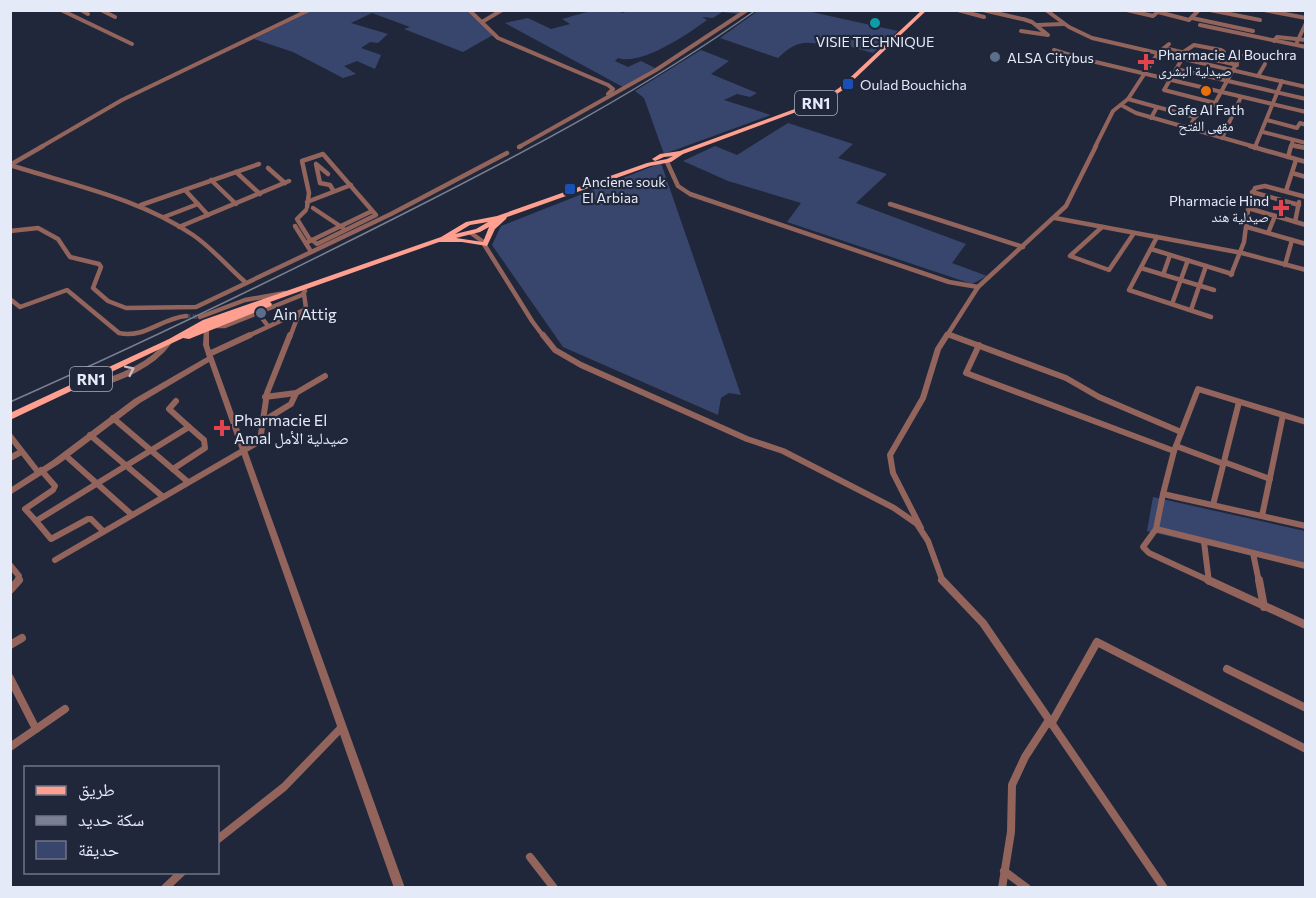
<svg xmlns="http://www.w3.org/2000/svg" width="1316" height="898" viewBox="0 0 1316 898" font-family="Commissioner,'Noto Naskh Arabic',sans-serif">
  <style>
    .green { fill: #38466e }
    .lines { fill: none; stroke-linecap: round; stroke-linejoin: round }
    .minor-tunnel { stroke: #3e4456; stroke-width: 4.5; stroke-dasharray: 4.5 2; stroke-linecap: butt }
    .minor-far3 { stroke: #92645c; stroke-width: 4 }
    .minor-far2 { stroke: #92645c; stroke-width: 4.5 }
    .minor-far1 { stroke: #92645c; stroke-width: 6 }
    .minor { stroke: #92645c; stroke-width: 8 }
    .tertiary { fill: #92645c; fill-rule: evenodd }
    .primary { fill: #fe9f8f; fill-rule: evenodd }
    .rail { stroke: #7a8091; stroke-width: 1.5 }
    .oneway { stroke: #c8bbc1 }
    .culture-dot { fill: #0f9aa8; stroke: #20273a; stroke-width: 2 }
    .service-dot { fill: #5c6f8a; stroke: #20273a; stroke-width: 2 }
    .health-dot { fill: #e0444e; stroke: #20273a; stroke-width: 2 }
    .transit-dot { fill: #1a4fb4; stroke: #20273a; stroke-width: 2 }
    .food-dot { fill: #e8710a; stroke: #20273a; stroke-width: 2 }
    .labels { text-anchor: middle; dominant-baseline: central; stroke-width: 4.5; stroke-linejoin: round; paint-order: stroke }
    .far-poi-label { font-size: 14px; fill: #e5eaf8; stroke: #20273a; text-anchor: start }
    .shield { fill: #20273a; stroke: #aab0bf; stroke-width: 1.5 }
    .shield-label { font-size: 15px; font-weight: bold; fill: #e5eaf8 }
    .poi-label { font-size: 16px; fill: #e5eaf8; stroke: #20273a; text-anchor: start }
  </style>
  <rect width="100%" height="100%" fill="#20273a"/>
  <!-- green -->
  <g class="green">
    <polygon points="313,10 467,11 493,35 463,52 404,29 410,27 372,13 351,23 388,34 378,43 370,42 361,48 381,55 375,69 357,61 344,66 356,74 343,78 293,52 254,39"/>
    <path d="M630,10L743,11L738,14L722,12L713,18L702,17L707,20C688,34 641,66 618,58L615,61L628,67L641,61L655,68L623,87L505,23L528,18L551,29L570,24L562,19C580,14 606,4 623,13Z"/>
    <path d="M759,10L807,11L898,31L873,53L829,41L823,45C802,40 794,43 778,58L720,38Z"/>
    <polygon points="701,50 729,61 711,74 757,93 750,97 737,94 724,100 771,115 664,154 644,98 635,91"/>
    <polygon points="788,123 853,144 838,158 887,174 856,203 966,244 952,263 987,276 972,284 787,222 801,203 728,181 683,161 715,146 737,155"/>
    <polygon points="661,163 741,395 729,393 721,398 718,415 563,347 492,245 501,226"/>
    <polygon points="1153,497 1305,531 1305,568 1147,531"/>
  </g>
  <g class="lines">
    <!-- minor-tunnel -->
    <polyline class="minor-tunnel" points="186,316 200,317"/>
    <!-- minor-far3 -->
    <g class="minor-far3">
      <polyline points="61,10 132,44"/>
      <polyline points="81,10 88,14"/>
      <polyline points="101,10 115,17"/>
      <polyline points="469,10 498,38 608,85 613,89 608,94"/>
      <polyline points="958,10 984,17"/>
      <polyline points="983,10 1022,19"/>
      <polyline points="1046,10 1069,27 1092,38 1306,87"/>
      <polyline points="1127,10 1153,16 1159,11"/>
      <polyline points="1210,10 1260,20"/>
      <polyline points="1264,10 1306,18"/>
      <polyline points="1158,12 1189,20 1199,10"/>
      <polyline points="1192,18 1253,31"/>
      <polyline points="482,22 502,10"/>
      <polyline points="1037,25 1063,24"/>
      <polyline points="1200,25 1306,47"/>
      <polyline points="1021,31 1048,35 1032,22 1023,19"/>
      <polyline points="1274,41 1277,37 1306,40"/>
      <polyline points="1297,42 1306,23"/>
      <polyline points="1164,48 1237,65"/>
      <polyline points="1054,50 1083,59 1306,112"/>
      <polyline points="1182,53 1194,45 1221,50 1224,52 1219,61"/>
      <polyline points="1182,59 1164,90 1215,103"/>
      <polyline points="1176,69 1306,99"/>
      <polyline points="1258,76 1265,64"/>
      <polyline points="1128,99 1157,107"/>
      <polyline points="1121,105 1136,113 1255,147"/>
      <polyline points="1151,118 1157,107 1195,117"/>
      <polyline points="1267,120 1297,128 1300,123 1306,125"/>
      <polyline points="1189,128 1195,117 1214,105 1241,55"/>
      <polyline points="1263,132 1306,143"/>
      <polyline points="1222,138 1241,97"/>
      <polyline points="1292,145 1302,147"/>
      <polyline points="41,147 122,100 309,10"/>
      <polyline points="519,147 656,70 747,10"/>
      <polyline points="1095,147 1113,111 1128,99 1158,53 1169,44"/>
      <polyline points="1255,147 1282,81"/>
      <polyline points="1291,147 1293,140"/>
    </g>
    <!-- minor-far2 -->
    <g class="minor-far2">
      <polyline points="1250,146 1306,162"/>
      <polyline points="1295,146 1306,148"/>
      <polyline points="519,147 521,146"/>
      <polyline points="1255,148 1256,146"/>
      <polyline points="1288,157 1291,146"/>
      <polyline points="667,162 678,186 690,194 949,282 978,287 1066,206 1096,146"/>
      <polyline points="10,165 43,146"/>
      <path d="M10,165C72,185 138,198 193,235C212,248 227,266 244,281"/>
      <polyline points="268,168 285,183"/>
      <polyline points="236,172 260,194"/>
      <polyline points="1292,173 1306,177"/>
      <polyline points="328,174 316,164 320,183 330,185 333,190"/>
      <polyline points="211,180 236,204"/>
      <polyline points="185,190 208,215"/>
      <polyline points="1286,191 1296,160"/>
      <polyline points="1252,192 1299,205"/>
      <polyline points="307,202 351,185"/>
      <polyline points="890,204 1023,247"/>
      <polyline points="141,205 259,164"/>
      <polyline points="307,207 309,193 302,161 323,154 376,215 317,244 312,240"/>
      <polyline points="313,208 343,228"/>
      <polyline points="1248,208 1306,225"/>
      <polyline points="306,210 297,219 310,240"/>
      <polyline points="164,217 198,204"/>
      <polyline points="1055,218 1157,237"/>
      <polyline points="1295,222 1299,202"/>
      <polyline points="295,226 310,250"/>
      <polyline points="179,227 289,181"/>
      <polyline points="1102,227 1070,256 1109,270 1134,233"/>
      <polyline points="1247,227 1306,244"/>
      <polyline points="10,231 38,228 58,239 70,257 99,264 101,267 93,288 108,301 126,308 196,307 391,214 507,153"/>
      <polyline points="471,233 482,241 532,321 544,337"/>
      <polyline points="1268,233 1275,216"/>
      <polyline points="306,243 372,211"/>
      <polyline points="1151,249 1232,274"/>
      <polyline points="1285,265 1292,240"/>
      <polyline points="1141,268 1214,290"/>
      <polyline points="1163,275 1170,255"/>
      <polyline points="1231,275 1244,242 1249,203 1255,188 1265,186 1306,197"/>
      <path d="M10,299L20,307L67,290L119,333C144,339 162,318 186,316"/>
      <polyline points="1172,304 1188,260"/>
      <polyline points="1191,310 1206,266"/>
      <polyline points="258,313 268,326"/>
      <polyline points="200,317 245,300 285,293"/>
      <polyline points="1211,317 1129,290 1157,237 1242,253 1306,270"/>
      <polyline points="215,326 225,326 302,295 305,291"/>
      <polyline points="947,334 954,337"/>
      <polyline points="246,337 304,310"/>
      <polyline points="290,337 296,321 306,308 304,294"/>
      <polyline points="946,337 978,287"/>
    </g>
    <!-- minor-far1 -->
    <g class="minor-far1">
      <polyline points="543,335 555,350 581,365 747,439 783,451 894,508 917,524 928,541 943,582"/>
      <polyline points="950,335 1066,378 1099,397 1181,432"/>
      <polyline points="979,345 966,373 1174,451"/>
      <polyline points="209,354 250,335"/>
      <path d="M87,381L93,385C119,379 152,365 168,343"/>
      <polyline points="265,397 296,393 325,376"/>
      <polyline points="113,418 188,482"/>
      <polyline points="263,421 291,404 296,393"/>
      <polyline points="1306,422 1198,389 1174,451 1163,494 1306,526"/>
      <polyline points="90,435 162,496"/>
      <polyline points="10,436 38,472"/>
      <polyline points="1176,446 1224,464"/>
      <polyline points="65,455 131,514"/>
      <polyline points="10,458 21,452"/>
      <polyline points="1224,462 1270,479"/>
      <polyline points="173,469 205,448 204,440 189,427"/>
      <polyline points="41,470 55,486 53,490 25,509 36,521 189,427 169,409 176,401"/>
      <polyline points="1163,494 1156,529 1306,566"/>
      <polyline points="1213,505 1239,402"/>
      <polyline points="1262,516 1283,415"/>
      <polyline points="36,521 51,539 88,519 91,519 103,531"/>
      <polyline points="921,528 893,473 890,455 923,398 938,349 947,335"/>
      <polyline points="1156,529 1143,547 1149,553 1212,582"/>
      <polyline points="1204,542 1209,582"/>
      <polyline points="1253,553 1259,582"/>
      <polyline points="55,560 260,441 267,393 290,335"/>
      <polyline points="10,565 19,576 17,582"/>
    </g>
    <!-- minor -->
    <g class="minor">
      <polyline points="942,580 983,623 1164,888"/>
      <polyline points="1208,580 1306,625"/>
      <polyline points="1259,580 1264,607"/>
      <polyline points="10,590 19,580"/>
      <polyline points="10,645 22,638"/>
      <polyline points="1227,669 1306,708"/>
      <polyline points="10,678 36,729"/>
      <polyline points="1051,724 1097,642 1306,749"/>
      <polyline points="10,747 65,709"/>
      <polyline points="218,839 284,787 342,727"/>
      <polyline points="530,857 554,888"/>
      <polyline points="1004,871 1027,888"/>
      <polyline points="165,888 182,872"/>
      <polyline points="1002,888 1011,832 1012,785 1025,757 1049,720"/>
    </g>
    <!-- tertiary -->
    <polygon class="tertiary" points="204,328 206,328 209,330 209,345 405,888 394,888 209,362 140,403 59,464 10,495 10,488 53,460 134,399 207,357 203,345"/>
    <!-- primary -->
    <path class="primary" d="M922,10H927L843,90L826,101L683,154L671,162L650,166L507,217L506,219L495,229L487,246L462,242H439L270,302L272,304L271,306L189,339L183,338L10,420V413L169,339L203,320L441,237L466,222L497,216L647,163L667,159L673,156L664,157L655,161L652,159L660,154L680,151L822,99L839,88ZM488,222L476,229L455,234L470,225ZM489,227L483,242L456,238L480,232Z"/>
    <!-- rail -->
    <path class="rail" d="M10,402C143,343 273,280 403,214C525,152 645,89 756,10"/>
  </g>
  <!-- one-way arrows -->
  <defs><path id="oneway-chevron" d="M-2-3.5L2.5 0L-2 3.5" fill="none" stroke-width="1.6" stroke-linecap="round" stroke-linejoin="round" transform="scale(1.5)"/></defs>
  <use class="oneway" href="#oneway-chevron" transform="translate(130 370) rotate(-26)"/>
  <!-- markers -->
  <circle class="culture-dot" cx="875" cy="23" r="6"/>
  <g class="service-dot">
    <circle cx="995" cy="57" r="6"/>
    <circle cx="261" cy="313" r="6"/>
  </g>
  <g class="health-dot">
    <path d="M1143 53h6v6h6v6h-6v6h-6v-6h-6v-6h6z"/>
    <path d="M1278 199h6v6h6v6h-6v6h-6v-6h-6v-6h6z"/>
    <path d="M219 419h6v6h6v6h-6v6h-6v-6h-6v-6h6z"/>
  </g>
  <g class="transit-dot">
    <rect x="842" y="78" width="12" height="12" rx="3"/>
    <rect x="564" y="183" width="12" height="12" rx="3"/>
  </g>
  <circle class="food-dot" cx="1206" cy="91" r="6"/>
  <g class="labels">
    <!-- far-poi labels -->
    <g class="far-poi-label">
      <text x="875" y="41" text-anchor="middle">VISIE TECHNIQUE</text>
      <text x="1158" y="54">Pharmacie Al Bouchra<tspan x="1158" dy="16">صيدلية البشرى</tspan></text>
      <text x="1007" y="57">ALSA Citybus</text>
      <text x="860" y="84">Oulad Bouchicha</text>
      <text x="1206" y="109" text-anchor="middle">Cafe Al Fath<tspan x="1206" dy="16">مقهى الفتح</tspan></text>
      <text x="582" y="181">Anciene souk<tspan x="582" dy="16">El Arbiaa</tspan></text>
      <text x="1269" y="200" text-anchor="end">Pharmacie Hind<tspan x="1269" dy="16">صيدلية هند</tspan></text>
    </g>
    <!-- shield labels -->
    <g class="shield">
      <rect x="795" y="91" width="42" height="24" rx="4.5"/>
      <rect x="70" y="367" width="42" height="24" rx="4.5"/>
    </g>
    <g class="shield-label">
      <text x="816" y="103">RN1</text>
      <text x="91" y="379">RN1</text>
    </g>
    <!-- poi labels -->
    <g class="poi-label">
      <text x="273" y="313">Ain Attig</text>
      <text x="234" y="419">Pharmacie El<tspan x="234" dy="18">Amal صيدلية الأمل</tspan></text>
    </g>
  </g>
  <!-- border -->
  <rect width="1316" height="898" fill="none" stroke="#e5eaf8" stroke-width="24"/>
  <!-- legend -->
  <rect x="24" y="766" width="195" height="108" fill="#20273a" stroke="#6f7586" stroke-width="1.5"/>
  <rect x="36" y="786" width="30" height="9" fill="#fe9f8f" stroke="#6f7586" stroke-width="1.5"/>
  <text x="78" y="796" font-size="18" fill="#e5eaf8">طريق</text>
  <rect x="36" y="816" width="30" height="9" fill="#7a8091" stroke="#6f7586" stroke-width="1.5"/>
  <text x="78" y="826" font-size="18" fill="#e5eaf8">سكة حديد</text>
  <rect x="36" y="841" width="30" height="18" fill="#38466e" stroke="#6f7586" stroke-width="1.5"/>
  <text x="78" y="856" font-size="18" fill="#e5eaf8">حديقة</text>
</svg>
